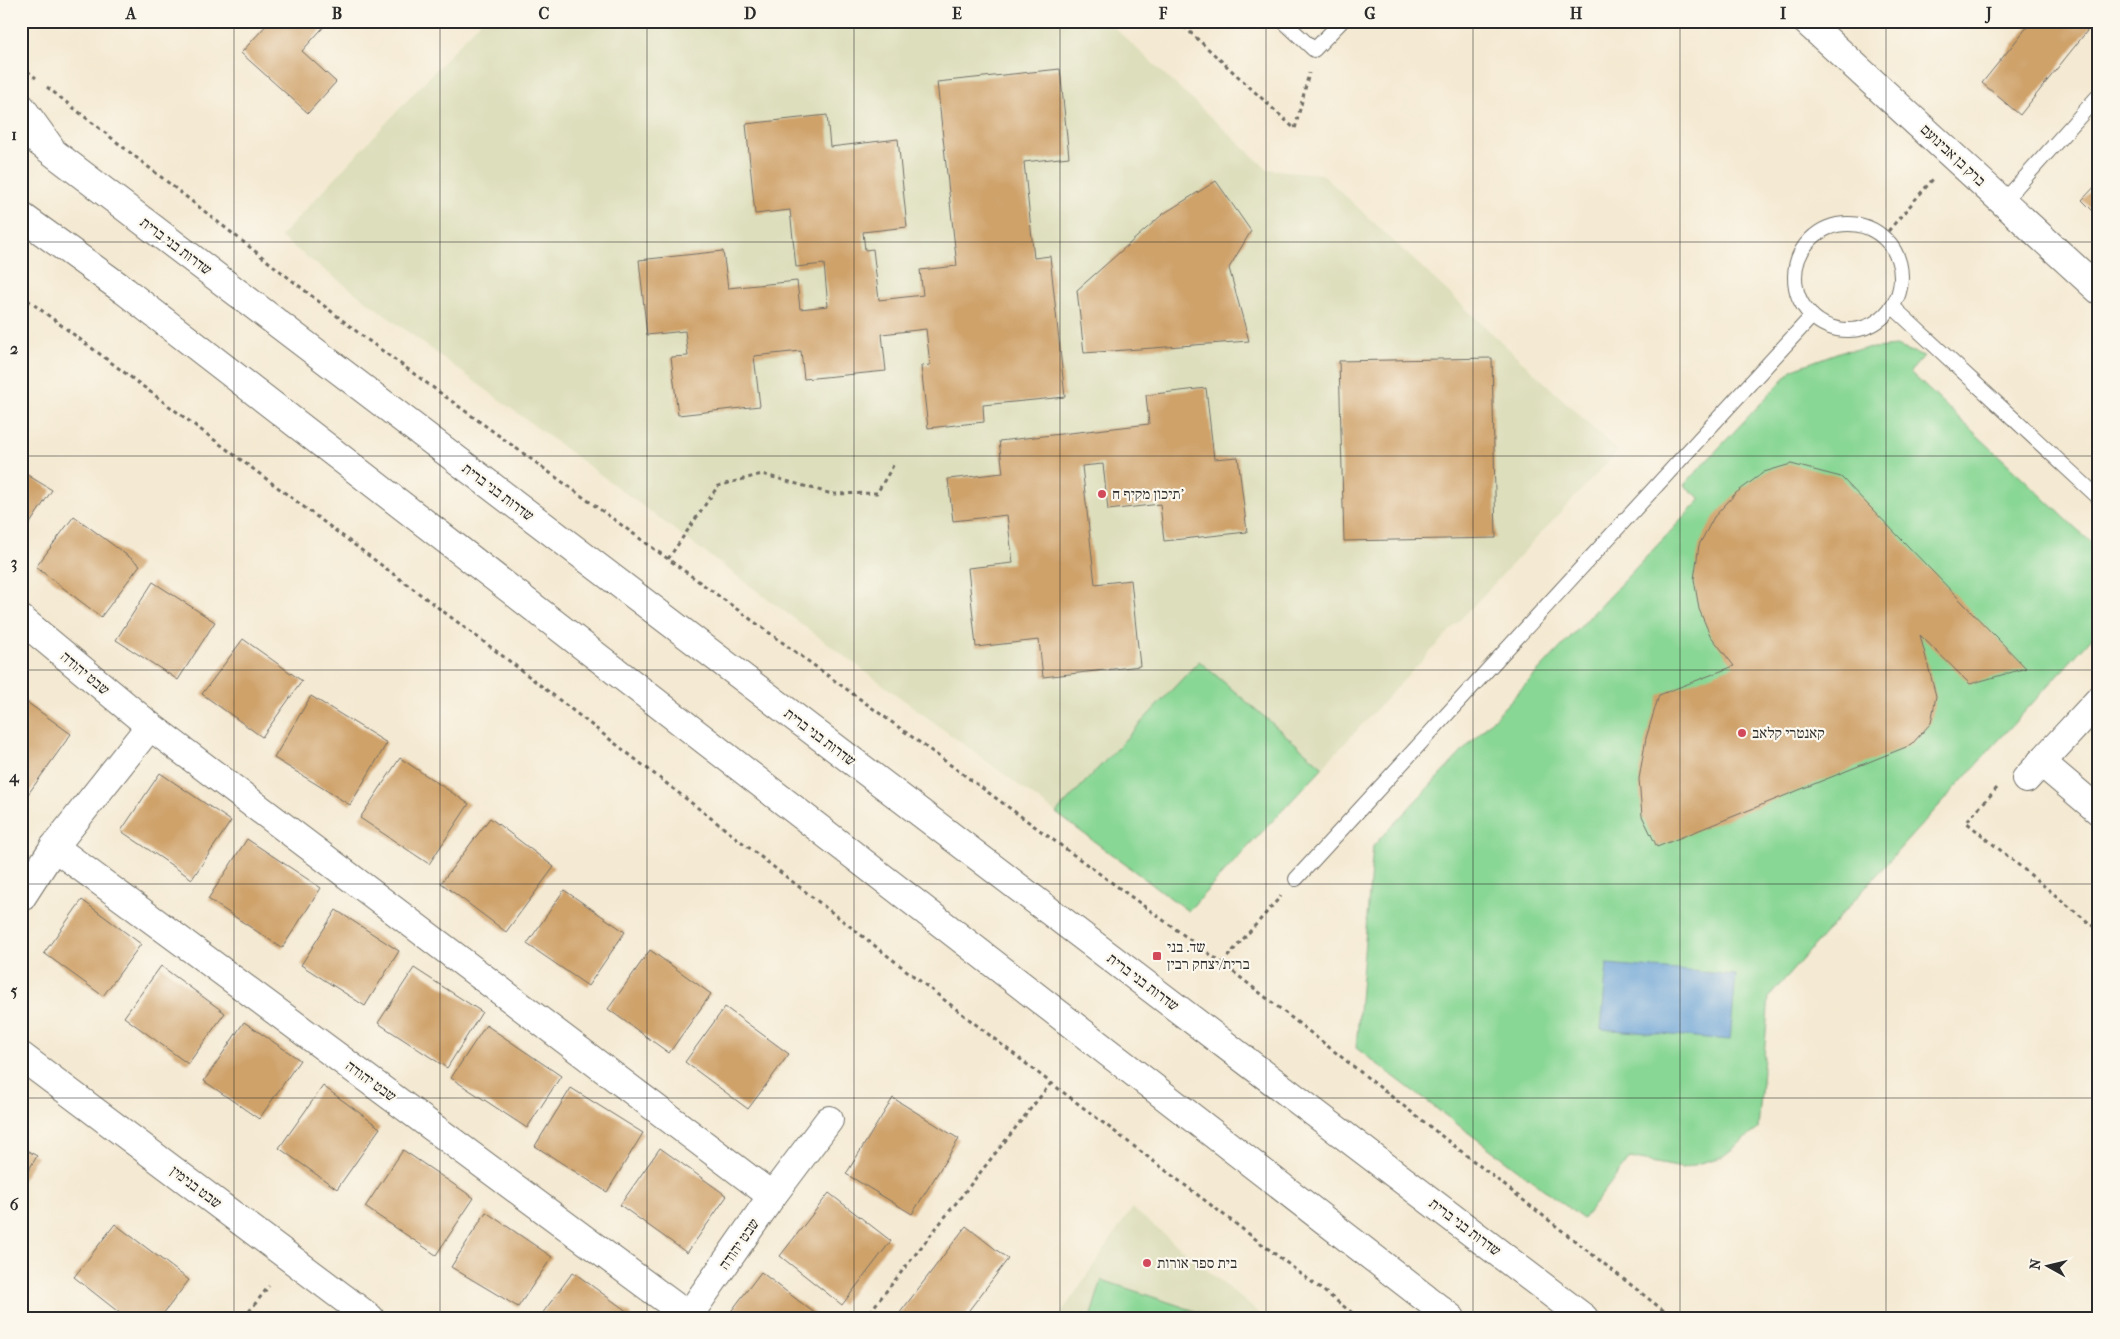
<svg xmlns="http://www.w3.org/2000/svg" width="2120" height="1339" viewBox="0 0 2120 1339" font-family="'IM FELL French Canon','Frank Ruhl Libre',serif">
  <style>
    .built { fill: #dddebc }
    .green { fill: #89d795; stroke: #5a8160 }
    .water { fill: #66a0d5; stroke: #486680 }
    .building { fill: #cfa26a }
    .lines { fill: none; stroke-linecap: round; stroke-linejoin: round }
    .service-casing { stroke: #716e65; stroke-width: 16 }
    .minor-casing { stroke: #716e65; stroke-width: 30 }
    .tertiary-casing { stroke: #716e65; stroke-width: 30 }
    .secondary-casing { stroke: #716e65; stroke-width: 30 }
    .path { stroke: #716e65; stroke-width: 3; stroke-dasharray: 4 4; stroke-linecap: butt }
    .service { stroke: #fff; stroke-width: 14 }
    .minor { stroke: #fff; stroke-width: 28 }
    .tertiary { stroke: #fff; stroke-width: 28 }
    .secondary { stroke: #fff; stroke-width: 28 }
    .grid { fill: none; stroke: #2b2b2b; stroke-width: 1; stroke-opacity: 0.55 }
    .poi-dot { fill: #d1495b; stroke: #fbf7ec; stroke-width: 2 }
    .labels { text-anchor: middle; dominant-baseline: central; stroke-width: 4.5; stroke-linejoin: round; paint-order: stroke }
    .street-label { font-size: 15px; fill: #2b2b2b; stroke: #fbf7ec }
    .poi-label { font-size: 15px; fill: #2b2b2b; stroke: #fbf7ec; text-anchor: start }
    .neatline { fill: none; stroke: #2b2b2b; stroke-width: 2 }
    .grid-label { font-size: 16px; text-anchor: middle; font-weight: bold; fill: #2b2b2b }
  </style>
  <rect width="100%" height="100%" fill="#fbf7ec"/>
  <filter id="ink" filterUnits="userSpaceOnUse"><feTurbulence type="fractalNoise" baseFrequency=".02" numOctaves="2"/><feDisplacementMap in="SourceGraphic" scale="10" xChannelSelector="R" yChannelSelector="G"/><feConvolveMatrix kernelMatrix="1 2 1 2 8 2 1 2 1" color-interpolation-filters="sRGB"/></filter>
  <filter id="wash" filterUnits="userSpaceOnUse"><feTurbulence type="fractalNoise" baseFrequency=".0096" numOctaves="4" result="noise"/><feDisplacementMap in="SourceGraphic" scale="20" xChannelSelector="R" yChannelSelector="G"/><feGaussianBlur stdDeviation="1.12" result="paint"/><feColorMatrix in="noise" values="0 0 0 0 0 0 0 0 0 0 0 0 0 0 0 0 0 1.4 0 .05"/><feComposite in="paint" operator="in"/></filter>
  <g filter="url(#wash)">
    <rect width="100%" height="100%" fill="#f4e9d2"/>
    <!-- built -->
    <g class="built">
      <polygon points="481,21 1107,21 1267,169 1322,174 1618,451 1188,911 280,237"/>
      <polygon points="1132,1208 1265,1318 1058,1318"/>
    </g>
    <!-- green -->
    <g class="green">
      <polygon points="1896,346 1924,356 1910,372 2099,550 2099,630 1904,844 1769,997 1758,1129 1722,1157 1682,1168 1630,1158 1583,1219 1356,1048 1373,846 1701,499 1684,485 1793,369 1842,351"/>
      <polygon points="1199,661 1323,767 1188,911 1056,813"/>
      <polygon points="1102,1280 1216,1318 1090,1318"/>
    </g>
    <!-- water -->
    <polygon class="water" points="1607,964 1736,975 1730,1040 1601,1029"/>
    <g id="blocks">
      <!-- building -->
      <g class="building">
        <polygon points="270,21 329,21 302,51 336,82 308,113 241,53"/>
        <polygon points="2032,21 2095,21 2020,115 1982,83"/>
        <polygon points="1060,69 1069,157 1024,162 1034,258 1050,256 1065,397 983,405 984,422 928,428 921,366 930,365 926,329 882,334 886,371 804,379 801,351 754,356 760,406 678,415 671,357 688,356 685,331 647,335 639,260 723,251 728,288 797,281 800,309 828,306 824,264 796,267 790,210 755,214 746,124 827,115 830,147 898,139 907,227 863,232 865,250 873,249 879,300 923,295 920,270 957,266 937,82"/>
        <polygon points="1216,181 1251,231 1229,268 1249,341 1084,353 1077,290 1163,214"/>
        <polygon points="2099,182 2099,217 2082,200"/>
        <polygon points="1492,358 1496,538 1344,541 1339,361"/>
        <polygon points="1206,388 1214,459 1238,457 1247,532 1164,541 1160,504 1108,510 1103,464 1082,466 1095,584 1131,580 1140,666 1043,677 1039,640 976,647 968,568 1013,563 1007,515 953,521 948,479 1003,473 999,441 1149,424 1146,395"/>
        <polygon points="1791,464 1841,477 2026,668 1970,684 1920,635 1936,696 1931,723 1911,745 1657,847 1642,816 1639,779 1646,738 1659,695 1734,666 1710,635 1699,609 1694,579 1699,545 1714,517 1736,493 1764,472"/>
        <polygon points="21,471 52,490 21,537"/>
        <polygon points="74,516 140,565 101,617 36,567"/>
        <polygon points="153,582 215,622 178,680 116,640"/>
        <polygon points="243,639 302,681 262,737 202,694"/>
        <polygon points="311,696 387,743 350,805 274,758"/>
        <polygon points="21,698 71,734 21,804"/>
        <polygon points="400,758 469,804 429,864 360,818"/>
        <polygon points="160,773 231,821 192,879 121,831"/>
        <polygon points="490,818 554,867 506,932 441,883"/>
        <polygon points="247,839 321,888 282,948 208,899"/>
        <polygon points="564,890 625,932 588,986 527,944"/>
        <polygon points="82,900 141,944 103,996 44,953"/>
        <polygon points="336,910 399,951 365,1006 301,965"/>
        <polygon points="650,950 711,994 669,1053 608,1009"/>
        <polygon points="161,966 225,1013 188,1064 124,1017"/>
        <polygon points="414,968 482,1012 447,1068 378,1023"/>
        <polygon points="725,1007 789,1054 748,1109 685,1062"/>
        <polygon points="244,1022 300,1060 259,1119 204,1081"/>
        <polygon points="486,1025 561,1076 527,1128 451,1078"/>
        <polygon points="323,1086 380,1128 337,1189 279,1148"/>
        <polygon points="571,1088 643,1133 607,1192 535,1146"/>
        <polygon points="893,1098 959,1139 912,1214 846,1174"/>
        <polygon points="21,1147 37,1156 21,1183"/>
        <polygon points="660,1148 727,1196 687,1253 620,1205"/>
        <polygon points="403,1150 474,1198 436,1255 365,1207"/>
        <polygon points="829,1193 891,1241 842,1305 780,1256"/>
        <polygon points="486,1212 552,1257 518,1307 451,1267"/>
        <polygon points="115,1224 189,1280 160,1318 126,1318 74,1277"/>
        <polygon points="966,1226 1008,1259 963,1318 896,1318"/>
        <polygon points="573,1272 632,1315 630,1318 539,1318"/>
        <polygon points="761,1272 821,1318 726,1318"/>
      </g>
    </g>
  </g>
  <g filter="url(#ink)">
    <use href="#blocks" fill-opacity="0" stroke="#716e65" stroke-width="1"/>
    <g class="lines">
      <!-- service casing -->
      <g class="service-casing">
        <g id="service">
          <polyline points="1283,21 1314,50 1342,21"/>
          <polyline points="2003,202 2099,95"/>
          <circle cx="1848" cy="277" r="53"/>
          <polyline points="1892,306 2099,498"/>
          <polyline points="1296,879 1812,316"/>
        </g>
      </g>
      <!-- minor casing -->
      <g class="minor-casing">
        <g id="minor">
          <polyline points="1806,21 2099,290"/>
          <polyline points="21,619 150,726 772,1196"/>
          <polyline points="2041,762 2099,811"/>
          <polyline points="2026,779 2099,700"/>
          <polyline points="54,847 688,1316"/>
          <polyline points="21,898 54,847 150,726"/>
          <polyline points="21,1056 370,1318"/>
          <polyline points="687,1318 772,1196 829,1120"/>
        </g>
      </g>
      <!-- tertiary casing -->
      <g class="tertiary-casing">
        <polyline id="tertiary" points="21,107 50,147"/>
      </g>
      <!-- secondary casing -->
      <g class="secondary-casing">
        <g id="secondary">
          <polyline points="21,128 1584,1318"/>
          <polyline points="21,216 125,291 1451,1318"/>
        </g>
      </g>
      <!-- path -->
      <g class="path">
        <polyline points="1178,21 1295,129 1309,73"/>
        <polyline points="1185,28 1191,21"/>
        <polyline points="21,66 36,78"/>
        <polyline points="47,87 365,338 1222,963 1673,1318"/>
        <polyline points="1883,237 1933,179"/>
        <polyline points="21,295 508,660 1051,1083 1359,1318"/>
        <polyline points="668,559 718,486 762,474 832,494 877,493 894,464"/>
        <polyline points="1997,788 1966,822 2099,931"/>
        <polyline points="1222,963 1281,896"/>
        <polyline points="244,1318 269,1286"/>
        <polyline points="865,1318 1051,1083"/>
      </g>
      <!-- service -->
      <use href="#service" class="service"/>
      <!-- minor -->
      <use href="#minor" class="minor"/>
      <!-- tertiary -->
      <use href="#tertiary" class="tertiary"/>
      <!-- secondary -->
      <use href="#secondary" class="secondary"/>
    </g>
  </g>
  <!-- grid -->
  <path class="grid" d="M234,21V1318M440,21V1318M647,21V1318M854,21V1318M1060,21V1318M1266,21V1318M1473,21V1318M1680,21V1318M1886,21V1318M21,242H2099M21,456H2099M21,670H2099M21,884H2099M21,1098H2099"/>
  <!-- markers -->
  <g class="poi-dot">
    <circle cx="1102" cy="494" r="5"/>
    <circle cx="1742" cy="733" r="5"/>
    <rect x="1152" y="951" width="10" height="10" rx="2.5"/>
    <circle cx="1147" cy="1263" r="5"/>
  </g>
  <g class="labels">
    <!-- street labels -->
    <g class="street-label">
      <text transform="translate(1953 155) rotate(43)">ברק בן אבינועם</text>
      <text transform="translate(176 246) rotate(37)">שדרות בני ברית</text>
      <text transform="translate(498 492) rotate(37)">שדרות בני ברית</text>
      <text transform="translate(85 673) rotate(40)">שבט יהודה</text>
      <text transform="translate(820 737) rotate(37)">שדרות בני ברית</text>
      <text transform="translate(1143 982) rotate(37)">שדרות בני ברית</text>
      <text transform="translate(371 1081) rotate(36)">שבט יהודה</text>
      <text transform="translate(196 1187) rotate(37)">שבט בנימין</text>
      <text transform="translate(1465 1227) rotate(37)">שדרות בני ברית</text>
      <text transform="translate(739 1244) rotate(-55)">שבט יהודה</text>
    </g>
    <!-- poi labels -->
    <g class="poi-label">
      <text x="1112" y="494">תיכון מקיף ח'</text>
      <text x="1752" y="733">קאנטרי קלאב</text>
      <text x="1167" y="947">שד. בני<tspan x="1167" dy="17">ברית/יצחק רבין</tspan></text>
      <text x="1157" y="1263">בית ספר אורות</text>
    </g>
  </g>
  <!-- margin -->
  <rect width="2120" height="1339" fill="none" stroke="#fbf7ec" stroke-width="55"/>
  <!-- north arrow -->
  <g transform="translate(2048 1266) rotate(278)" stroke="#fbf7ec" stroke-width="4" paint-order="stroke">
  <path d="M0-4L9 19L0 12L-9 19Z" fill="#2b2b2b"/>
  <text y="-8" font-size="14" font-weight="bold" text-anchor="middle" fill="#2b2b2b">N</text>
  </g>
  <rect x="28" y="28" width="2064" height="1284" class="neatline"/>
  <g class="grid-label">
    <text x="131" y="19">A</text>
    <text x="337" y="19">B</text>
    <text x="544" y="19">C</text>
    <text x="750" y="19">D</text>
    <text x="957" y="19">E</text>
    <text x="1163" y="19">F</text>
    <text x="1370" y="19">G</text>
    <text x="1576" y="19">H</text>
    <text x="1783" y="19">I</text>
    <text x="1989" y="19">J</text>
    <text x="14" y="140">1</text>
    <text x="14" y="354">2</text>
    <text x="14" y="568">3</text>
    <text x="14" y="782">4</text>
    <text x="14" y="996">5</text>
    <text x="14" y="1210">6</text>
  </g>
</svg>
